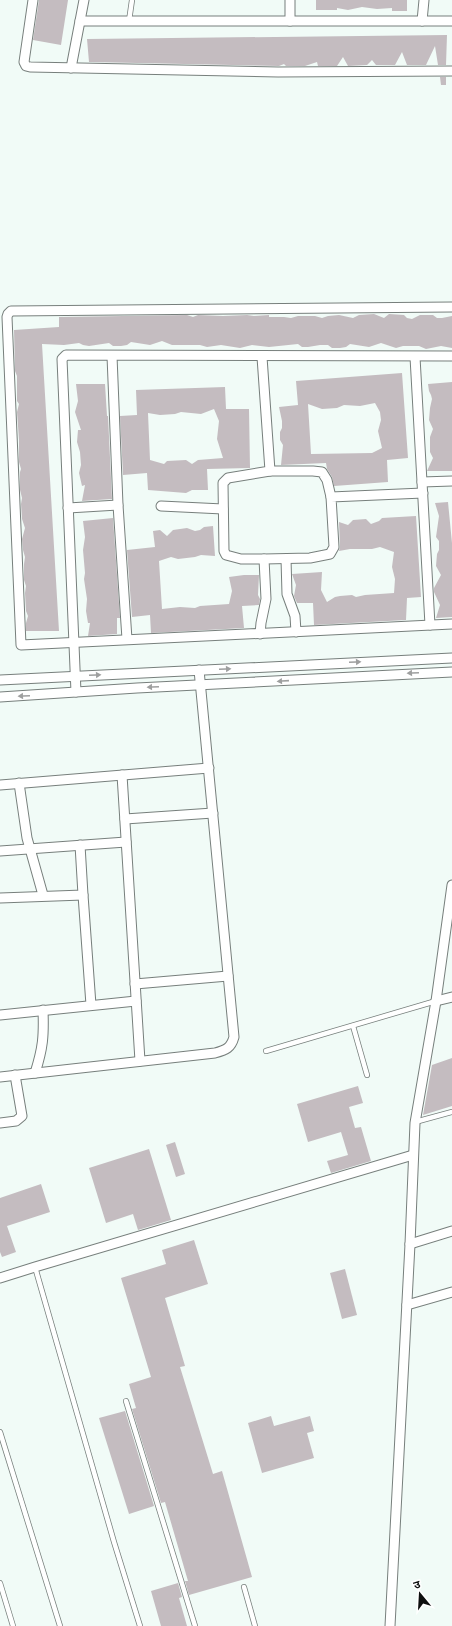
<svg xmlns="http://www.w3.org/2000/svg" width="452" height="1626" viewBox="0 0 452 1626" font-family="'Titillium Web','Noto Sans Devanagari',sans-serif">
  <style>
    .building { fill: #c4bcc0; fill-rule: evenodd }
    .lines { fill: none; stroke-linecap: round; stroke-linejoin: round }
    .lane-casing { stroke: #777f7c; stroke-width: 6 }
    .street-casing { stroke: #777f7c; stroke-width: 11 }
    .lane { stroke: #fff; stroke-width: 4.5 }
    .street { stroke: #fff; stroke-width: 9 }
    .oneway { fill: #9e9f9f }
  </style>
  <rect width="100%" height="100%" fill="#f1fbf7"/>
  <!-- building -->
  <g class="building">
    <polygon points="39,0 68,0 61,45 33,40"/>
    <polygon points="316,0 407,0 407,11 392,11 392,8 377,9 362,7 348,10 337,8 337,10 316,10"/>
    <polygon points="447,35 446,65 438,65 435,46 426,65 407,65 402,52 395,65 376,65 372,60 367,65 348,66 343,57 337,66 318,66 317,62 305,66 286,66 284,64 279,66 89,62 87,39"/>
    <polygon points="440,77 446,77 446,85 441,85"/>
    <polygon points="374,314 384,318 389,314 404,315 407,318 412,319 420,315 433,315 437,318 442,318 452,316 452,348 441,346 426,349 419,346 403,346 396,348 381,343 369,347 350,344 346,347 340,348 332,348 328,345 320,345 308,347 302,347 298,344 269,347 252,345 240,348 221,345 207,347 200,345 172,345 162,341 150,345 131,342 127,345 121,346 113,346 109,343 89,346 83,345 79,343 64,345 42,344 59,631 26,631 26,623 28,616 26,611 25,593 26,586 24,580 24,564 25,557 23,550 22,539 25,528 22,519 21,504 22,498 20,490 20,472 21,469 19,462 19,440 17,412 19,404 17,401 17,376 15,371 14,330 59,327 59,317 187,315 193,317 198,315 223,316 247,315 254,316 269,315 269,317 284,317 291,318 298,316 315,316 322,318 328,316 339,315 353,318 359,315"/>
    <path d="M402,373L408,458L387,460L388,482L334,486L332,477L327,469L326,463L281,465L283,445L280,440V432L282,428V421L279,407L298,405L296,381ZM375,403L380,412L381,420L378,431L382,448L372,453L311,454L308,404L322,409L337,408L344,405L360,406Z"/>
    <polygon points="452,382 452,471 427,471 433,458 430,452 430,437 433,429 429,420 430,408 432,399 431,395 429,391 428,384"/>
    <polygon points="76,384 105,384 107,416 108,416 112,499 82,501 85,485 82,486 79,473 81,465 80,452 77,442 78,430 81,430 75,412 78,401"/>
    <path d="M225,387L226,409H249L250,468L207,469L208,490H192L186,493L148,490L147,473L123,475L120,416L137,415L136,390ZM214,409L219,421L217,439L223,458L198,460L192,464L186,460L167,461L164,464L150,460L148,413L160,415L175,414L181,412L201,414Z"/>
    <polygon points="448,502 452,543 452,617 436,618 440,605 434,592 434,588 441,575 436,566 437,554 439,550 439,541 436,537 439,516 435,503"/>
    <polygon points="416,516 421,597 407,598 406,620 314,625 313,603 297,603 294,596 296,585 292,574 322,572 321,590 327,602 335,597 340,596 352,595 356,597 365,595 394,593 395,579 392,567 394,552 380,547 372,549 350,549 339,551 340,547 339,522 348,525 353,520 366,519 371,524 379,521 382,518"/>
    <polygon points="113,518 120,618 117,618 117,634 88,636 90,623 88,623 86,611 87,599 84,579 85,573 83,550 85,537 83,521"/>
    <polygon points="213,526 215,556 201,555 195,557 178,559 171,557 159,561 162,609 180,607 195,608 200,606 229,604 232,591 229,577 244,575 259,575 258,595 260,599 259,605 242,606 244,628 151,633 150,615 132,617 127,550 155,547 153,531 160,530 167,536 173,530 187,528 195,531 200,530 204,527"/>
    <polygon points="452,1058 452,1106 423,1115 432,1065"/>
    <polygon points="358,1086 363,1103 349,1107 355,1128 361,1127 371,1161 331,1173 327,1161 348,1155 341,1132 308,1142 297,1104"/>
    <polygon points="175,1142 185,1174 176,1177 166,1145"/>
    <polygon points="149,1149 171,1220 138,1230 133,1214 106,1223 89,1168"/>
    <polygon points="41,1184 50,1212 7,1226 16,1252 2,1257 0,1252 0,1198"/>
    <polygon points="194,1240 208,1284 165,1298 185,1366 180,1367 213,1474 222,1471 252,1577 189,1595 185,1581 188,1581 165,1502 161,1503 132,1409 136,1408 129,1384 151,1377 121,1278 166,1264 162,1250"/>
    <polygon points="345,1269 357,1315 342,1319 330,1273"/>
    <polygon points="125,1411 154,1506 129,1514 99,1418"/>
    <polygon points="271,1416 274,1426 310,1416 314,1431 307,1433 314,1458 262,1473 248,1423"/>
    <polygon points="178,1583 182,1597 179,1598 187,1626 161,1626 151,1591"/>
  </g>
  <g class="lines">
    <!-- lane casing -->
    <g class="lane-casing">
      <g id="lane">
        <polyline points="129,21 132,0"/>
        <polyline points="353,1026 367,1075"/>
        <polyline points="266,1051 436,1001"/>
        <polyline points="415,1122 452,1112"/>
        <polyline points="35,1267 114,1542 140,1626"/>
        <polyline points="126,1401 195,1626"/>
        <polyline points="0,1432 60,1626"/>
        <polyline points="0,1583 13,1626"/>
        <polyline points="244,1587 255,1626"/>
      </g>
    </g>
    <!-- street casing -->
    <g class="street-casing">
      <g id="street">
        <polyline points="33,0 24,62 26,66 30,67 278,72 452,71"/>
        <polyline points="290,0 290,21"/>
        <polyline points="80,21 452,21"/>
        <polyline points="422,21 424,0"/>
        <polyline points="71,68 84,0"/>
        <polyline points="452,307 11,311 8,314 7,317 21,645 452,624"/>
        <polyline points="112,356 118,505 127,639"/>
        <polyline points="415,357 430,625"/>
        <polyline points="270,471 313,471 322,472 327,480 331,497"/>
        <polyline points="422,482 452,481"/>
        <polyline points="161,506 223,509"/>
        <polyline points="68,508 118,505"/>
        <polyline points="264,559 310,558 330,554 334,547 331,497 423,493"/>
        <polyline points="286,559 287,594 295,616 296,632"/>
        <polyline points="260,634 261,623 266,599 264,559 241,559 226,555 224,551 223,483 228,478 270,471 262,357"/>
        <polyline points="0,680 452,658"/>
        <polyline points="76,692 62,359 66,355 452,356"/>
        <polyline points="0,697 137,688 452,672"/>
        <polyline points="122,775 140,1061"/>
        <polyline points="19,783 27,838 43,895"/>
        <polyline points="0,785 209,768"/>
        <polyline points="125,819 213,813"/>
        <polyline points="0,851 126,842"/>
        <polyline points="83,895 91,1005"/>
        <polyline points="0,898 83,895 80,845"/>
        <polyline points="135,984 228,976"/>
        <polyline points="436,1001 452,997"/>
        <polyline points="0,1015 136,1001"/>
        <path d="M35,1073C43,1048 44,1036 43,1010"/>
        <path d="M0,1077L215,1053C226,1050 231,1048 234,1037L199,670"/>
        <polyline points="0,1123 16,1121 22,1116 15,1075"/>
        <polyline points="410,1244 452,1231"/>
        <polyline points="0,1278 35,1267 413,1155"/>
        <polyline points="407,1305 452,1292"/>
        <polyline points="390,1626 410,1244 415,1123 436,1001 452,885"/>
      </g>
    </g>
    <!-- lane -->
    <use href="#lane" class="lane"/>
    <!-- street -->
    <use href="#street" class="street"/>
  </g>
  <!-- one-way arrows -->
  <defs><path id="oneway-solid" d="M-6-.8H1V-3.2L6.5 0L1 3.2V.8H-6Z"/></defs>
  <g class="oneway">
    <use href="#oneway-solid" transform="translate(355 662) rotate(-3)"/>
    <use href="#oneway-solid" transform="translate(225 669) rotate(-3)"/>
    <use href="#oneway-solid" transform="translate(413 673) rotate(177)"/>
    <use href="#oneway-solid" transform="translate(95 675) rotate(-3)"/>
    <use href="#oneway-solid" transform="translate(283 681) rotate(176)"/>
    <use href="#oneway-solid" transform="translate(153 687) rotate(178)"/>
    <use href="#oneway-solid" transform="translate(24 696) rotate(177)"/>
  </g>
  <!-- north arrow -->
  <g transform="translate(420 1594) rotate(342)" stroke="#ffffff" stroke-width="3" paint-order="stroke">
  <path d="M0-3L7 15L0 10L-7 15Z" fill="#0c0f0e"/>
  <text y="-6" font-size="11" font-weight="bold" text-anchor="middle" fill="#0c0f0e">उ</text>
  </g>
</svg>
